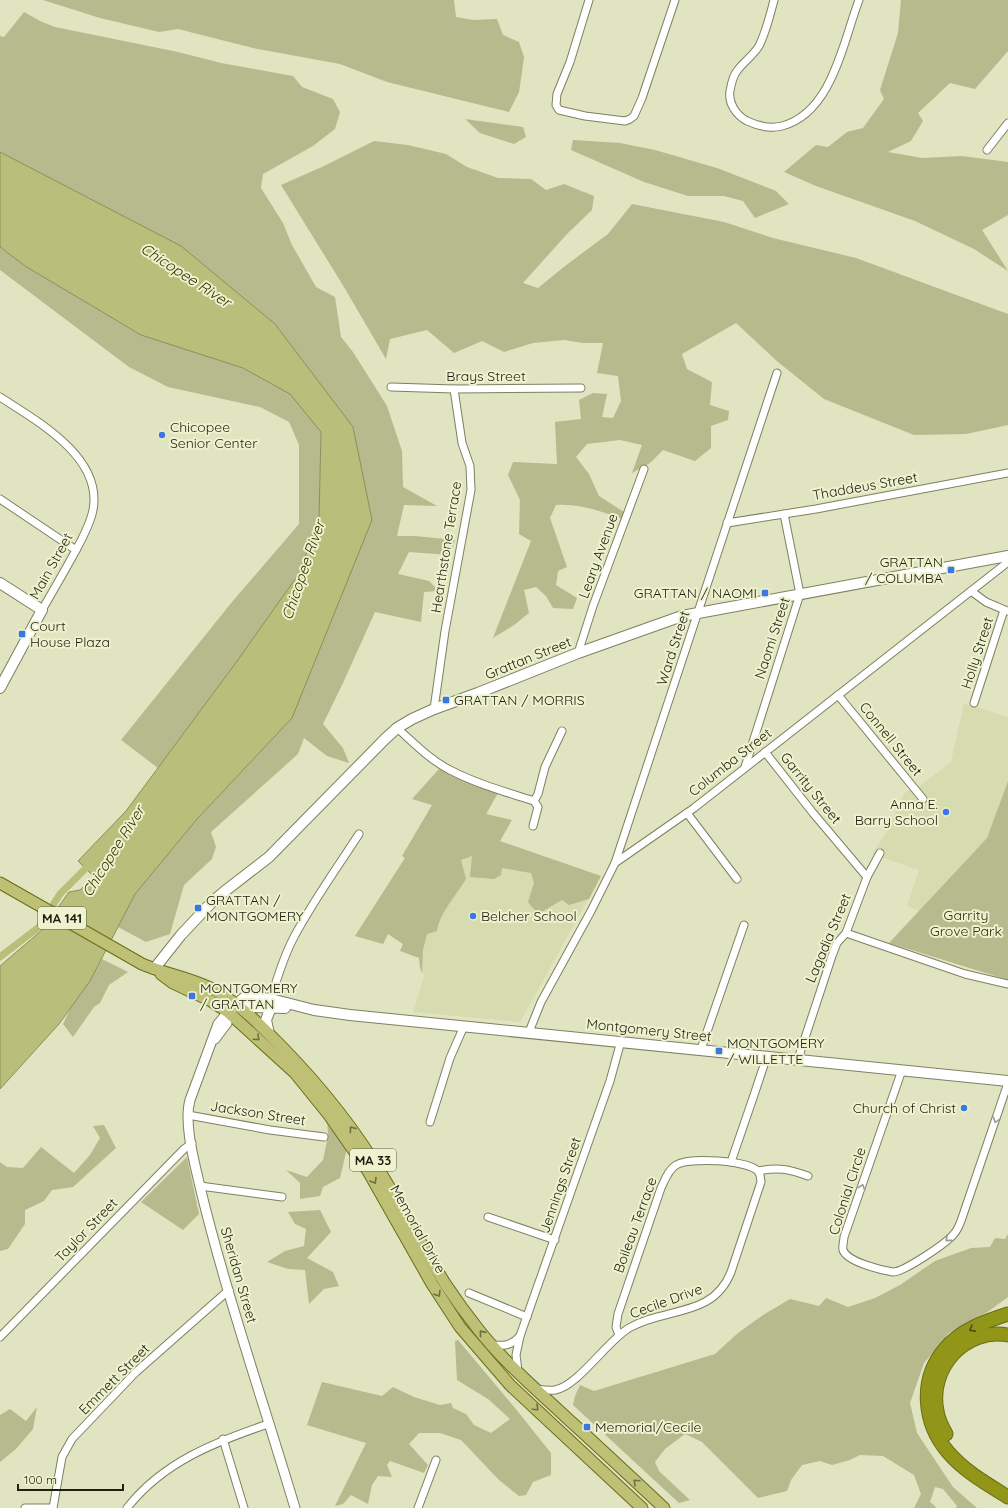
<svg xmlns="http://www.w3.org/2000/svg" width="1008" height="1508" viewBox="0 0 1008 1508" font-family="Quicksand,sans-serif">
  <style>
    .built { fill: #d6dbb0 }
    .green { fill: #b6ba8d }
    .water { fill: #b9be7b; stroke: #8b8f5c }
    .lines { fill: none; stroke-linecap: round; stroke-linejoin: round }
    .canal { stroke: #b9be7b; stroke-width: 7 }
    .minor-casing { stroke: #7e8161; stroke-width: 9 }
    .tertiary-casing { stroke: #7e8161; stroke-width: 11 }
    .secondary-casing { stroke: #7e8161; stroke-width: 12 }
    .primary-casing { stroke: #696d17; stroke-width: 13 }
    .motorway-casing { stroke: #696d17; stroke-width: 15 }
    .minor { stroke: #fff; stroke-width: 7 }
    .tertiary { stroke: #fff; stroke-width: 9 }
    .secondary { stroke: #fff; stroke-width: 10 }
    .primary { stroke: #bdc075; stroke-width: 11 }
    .motorway { stroke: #919619; stroke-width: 13 }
    .oneway { stroke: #6e7044 }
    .oneway2 { stroke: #9a9b95 }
    .oneway3 { stroke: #4d4f15 }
    .poi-dot { fill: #3c75e4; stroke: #eef2ce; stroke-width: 1.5 }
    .labels { text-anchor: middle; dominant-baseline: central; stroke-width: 4; stroke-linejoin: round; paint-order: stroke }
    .shield { fill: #eef2ce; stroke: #5d5f4b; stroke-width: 1 }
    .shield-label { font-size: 13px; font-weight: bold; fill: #1f2013 }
    .street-label { font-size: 14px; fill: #1f2013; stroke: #eef2ce }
    .poi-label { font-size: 14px; fill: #1f2013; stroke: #eef2ce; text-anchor: start }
    .park-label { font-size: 14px; fill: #2d2e10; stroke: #eef2ce }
    .water-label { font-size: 15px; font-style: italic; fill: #343700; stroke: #eef2ce }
  </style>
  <rect width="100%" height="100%" fill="#e1e4c1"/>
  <!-- built -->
  <g class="built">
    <polygon points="964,703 1008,717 1008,781 987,838 919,911 907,906 919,870 872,854 887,832 905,792 920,786 951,762"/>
    <polygon points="494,794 481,836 601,876 520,1022 413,1012 425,974 420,973 419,958 400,951 403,944 388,934 383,944 355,936 405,858 402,856"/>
  </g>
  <!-- green -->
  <g class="green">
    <polygon points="43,0 454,0 456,17 473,20 497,19 503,35 519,42 524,57 522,72 519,92 509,112 387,82 340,64 253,48 178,29 159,32 100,18"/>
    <polygon points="901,0 1008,0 1008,51 975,89 950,83 918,113 923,121 911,141 888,152 922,158 962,156 1008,162 1008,215 982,230 1008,271 974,249 915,221 816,186 784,172 816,145 828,147 847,132 863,128 884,99 880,90 898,33"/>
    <polygon points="24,12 40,21 55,27 178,52 221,63 293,76 302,87 333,99 340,112 335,129 313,146 263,174 261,188 283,223 292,245 316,287 335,297 341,337 353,352 387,406 402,451 403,487 437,506 404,505 397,536 415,536 455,540 450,555 409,552 398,574 429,581 439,591 424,592 421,622 375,612 343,683 323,724 343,748 349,763 327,756 304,738 298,754 211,832 216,847 212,859 184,885 170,934 146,942 118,927 135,894 197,819 292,718 353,427 181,246 0,152 0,36 4,37"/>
    <polygon points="465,119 523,127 526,137 514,144 480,133"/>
    <polygon points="573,140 620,143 655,150 717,168 776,191 789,204 755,218 743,201 724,196 688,196 644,182 571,150"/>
    <path d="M374,141L408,145L446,154L467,167L498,178L531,179L546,190L564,184L594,196L592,210L567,234L523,283L538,288L565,266L608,234L632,204L724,222L773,238L856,258L1008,314V425L966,434L914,435L824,399L778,362L736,323L682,354L687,369L712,382L710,405L729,411L728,420L711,426V448L695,461L663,450L650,463L632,473L642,445L620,440L587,444L576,457L589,474L599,496L624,512L622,519C600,511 579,503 556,505L550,518L567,567L558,571L556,585L577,598L573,609L553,608L546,596L536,587L524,590L529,613L514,625L493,638L531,541L519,534L520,500L508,475L513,462L557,464L555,422L581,419L579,400L593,393L607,394L602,417L613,418L621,401L618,376L597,373L603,343H583L564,340L533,343L504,352L482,341L454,353L427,330L390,339L386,359L344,287L281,185L324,166Z"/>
    <polygon points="0,247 25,266 141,335 243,368 290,394 321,431 319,519 298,575 235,664 158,768 121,740 232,602 299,524 299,445 289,422 260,407 168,387 129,367 0,270"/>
    <path d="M439,769L498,793L486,814L512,820L500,841L601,876L589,899L569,905L562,900L538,914L528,902L534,883L531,873L502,868L501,875L494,879L470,877L472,856L461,860L466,879C457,894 439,914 437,931L427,934L423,950L422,972L420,967L419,958L400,951L403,944L388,934L383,944L355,936L405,858L402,856L432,805L412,799Z"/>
    <polygon points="1008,781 1008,980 889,943 987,838"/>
    <polygon points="102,959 128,972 109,985 100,1003 94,1007 73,1037 63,1024 70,1009 90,981"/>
    <polygon points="327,1118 347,1148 340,1178 323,1187 320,1196 300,1199 300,1183 286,1170 307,1177 323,1160 328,1136"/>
    <polygon points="104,1125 116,1148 73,1187 52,1190 44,1201 25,1210 25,1224 8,1249 0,1251 0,1162 7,1167 23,1168 41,1147 74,1173 90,1155 100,1138 93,1126"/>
    <polygon points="187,1157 199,1214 183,1230 141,1202"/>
    <polygon points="320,1210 331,1232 307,1258 333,1272 339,1286 324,1289 309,1304 305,1270 288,1269 267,1262 285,1251 304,1246 306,1229 295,1224 288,1212"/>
    <polygon points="1008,1234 1008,1297 989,1311 949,1333 924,1363 910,1403 917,1433 953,1487 977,1508 956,1508 957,1506 943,1489 935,1487 930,1502 936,1507 935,1508 914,1508 921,1494 914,1475 883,1456 860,1455 850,1460 832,1465 820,1461 802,1465 791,1480 787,1491 758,1498 702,1442 685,1434 665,1449 655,1462 659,1471 690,1500 679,1503 573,1405 575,1396 580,1385 594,1391 715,1354 738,1333 763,1315 790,1299 819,1306 826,1298 848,1307 875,1298 900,1285 935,1261 971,1248 990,1247 995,1238 1005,1239"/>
    <polygon points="458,1340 515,1408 551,1453 551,1475 533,1482 526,1495 519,1496 499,1480 461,1440 440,1433 419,1433 409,1444 428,1465 424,1473 390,1461 387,1465 392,1477 378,1476 372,1485 368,1504 351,1495 343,1504 335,1506 366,1443 307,1425 322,1382 382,1396 393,1387 414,1397 440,1405 451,1403 453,1408 466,1414 474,1425 491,1433 510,1419 488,1399 457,1380 455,1341"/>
    <polygon points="37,1407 33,1429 16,1449 0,1462 0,1415 10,1409 26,1421"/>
  </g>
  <!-- water -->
  <polygon class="water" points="0,152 181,246 275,324 353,427 372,520 292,718 197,819 135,894 90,981 59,1024 0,1089 0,966 42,930 69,892 80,890 94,877 78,861 126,811 235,664 298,575 319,519 321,432 290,394 243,368 141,335 25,266 0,247"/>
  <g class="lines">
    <!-- canal -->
    <polyline class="canal" points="0,957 39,927 60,894 91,863"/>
    <!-- minor casing -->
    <g class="minor-casing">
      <g id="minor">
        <polyline points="589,0 570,62 557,94 556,105 559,110 585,116 625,121 630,119 634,116 642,98 675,0"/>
        <path d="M774,0C770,15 766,32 759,46C753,56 743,62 737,71C733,76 731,85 730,91C728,103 736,115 747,121C758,126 770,129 782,126C832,113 843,42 859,0"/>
        <polyline points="987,150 1008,123"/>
        <polyline points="391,387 454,389 581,388"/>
        <path d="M0,397C37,421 103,457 93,510C90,525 82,539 75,552C64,572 53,591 42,610"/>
        <polyline points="0,499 76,550"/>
        <polyline points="727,523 816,509 1008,473"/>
        <polyline points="971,591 986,602 1007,611"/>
        <polyline points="578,653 593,606 644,469"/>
        <polyline points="838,695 923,799"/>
        <polyline points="974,703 1004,610"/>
        <polyline points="434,709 445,631 471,490 470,466 462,443 454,389"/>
        <path d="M397,728C414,743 430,760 450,770C477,784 506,792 534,801"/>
        <polyline points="765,752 813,813 867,877"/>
        <polyline points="745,767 800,594 784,514"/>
        <polyline points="687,813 737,879"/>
        <polyline points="533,826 538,807 534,801 538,794 545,767 562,731"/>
        <polyline points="615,863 777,373"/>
        <polyline points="846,933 965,974 1008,984"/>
        <path d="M271,999C277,978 284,956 294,937C313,901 337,868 359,834"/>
        <polyline points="529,1032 541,1002 591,911 615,863 694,808 1008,562"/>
        <polyline points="701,1049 744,925"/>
        <polyline points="798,1059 832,956 837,943 846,933 867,877 880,853"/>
        <path d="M902,1070L844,1237C844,1241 842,1246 843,1250C847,1262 881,1270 893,1272C904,1272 945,1244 953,1235C958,1230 960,1224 962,1218L1008,1083"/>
        <polyline points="188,1115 270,1130 324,1137"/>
        <polyline points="430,1122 450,1058 464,1026"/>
        <polyline points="731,1162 754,1095 767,1056"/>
        <polyline points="200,1186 282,1197"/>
        <polyline points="488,1217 555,1240"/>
        <polyline points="469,1293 527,1317"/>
        <path d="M619,1335L616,1327L618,1314L661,1188C665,1180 668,1170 676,1165C689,1157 747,1160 758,1171C779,1167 788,1169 808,1176"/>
        <polyline points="0,1337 184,1149 192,1143"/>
        <path d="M492,1345C504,1346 511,1346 520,1336"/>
        <polyline points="518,1371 516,1355 520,1336 610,1081 621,1041"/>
        <path d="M537,1389C543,1390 549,1391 555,1390C578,1386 606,1342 629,1328C665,1307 713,1318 731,1272L761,1182L760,1175L758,1171"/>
        <polyline points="223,1439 244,1508"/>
        <polyline points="25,1508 53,1508"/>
        <polyline points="53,1508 62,1457 72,1439 136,1372 229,1290"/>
        <path d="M127,1508C163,1462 215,1442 268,1424"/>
        <polyline points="418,1508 436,1460"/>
      </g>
    </g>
    <!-- tertiary casing -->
    <g class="tertiary-casing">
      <g id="tertiary">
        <path d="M228,1012L218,1024L190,1100C183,1125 196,1168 202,1195C228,1300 264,1404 295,1508"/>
        <polyline points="215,1039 227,1023 228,1012"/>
      </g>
    </g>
    <!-- secondary casing -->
    <g class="secondary-casing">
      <g id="secondary">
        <polyline points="0,583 42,610 0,688"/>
        <polyline points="154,969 181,935 211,903 225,891 269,857 385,739 397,728 412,719 434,709 478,693 578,653 682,616 1008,556"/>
        <polyline points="235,1005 251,1007 285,1008"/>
        <polyline points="230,1010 246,996 271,999 314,1010 350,1015 1008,1081"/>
        <polyline points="269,1034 266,1020 271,1007"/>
      </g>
    </g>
    <!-- primary casing -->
    <g class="primary-casing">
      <g id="primary">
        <path d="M0,883L142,964C167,975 194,978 218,992C242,1006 263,1028 282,1047C320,1086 354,1128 382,1175C404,1211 423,1249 446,1285C456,1300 467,1315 478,1329C504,1362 537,1390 568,1419C600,1448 632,1478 664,1508"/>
        <polyline points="161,974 173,983 211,1001 228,1012 295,1073 329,1115 368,1171 432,1284 460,1327 510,1385 642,1508"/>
      </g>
    </g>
    <!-- motorway casing -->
    <g class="motorway-casing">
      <g id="motorway">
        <path d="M1008,1314C986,1321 960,1330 945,1349C919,1379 923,1423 948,1452C964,1471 987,1484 1008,1497"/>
        <path d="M946,1434C942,1427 938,1419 937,1411C928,1369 965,1327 1008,1335"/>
      </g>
    </g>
    <!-- minor -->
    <use href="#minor" class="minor"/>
    <!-- tertiary -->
    <use href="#tertiary" class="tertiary"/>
    <!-- secondary -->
    <use href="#secondary" class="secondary"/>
    <!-- primary -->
    <use href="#primary" class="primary"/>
    <!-- motorway -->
    <use href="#motorway" class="motorway"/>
  </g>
  <!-- one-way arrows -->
  <defs><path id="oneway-chevron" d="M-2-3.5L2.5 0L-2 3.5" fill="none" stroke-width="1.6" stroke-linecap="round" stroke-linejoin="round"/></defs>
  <g class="oneway">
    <use href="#oneway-chevron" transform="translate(257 1038) rotate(42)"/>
    <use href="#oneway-chevron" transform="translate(352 1129) rotate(-126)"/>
    <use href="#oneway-chevron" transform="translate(374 1181) rotate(59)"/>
    <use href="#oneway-chevron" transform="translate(438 1294) rotate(58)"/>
    <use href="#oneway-chevron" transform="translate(482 1333) rotate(-129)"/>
    <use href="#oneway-chevron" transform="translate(536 1408) rotate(43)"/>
    <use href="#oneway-chevron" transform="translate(636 1482) rotate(-137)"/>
  </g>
  <g class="oneway2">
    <use href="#oneway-chevron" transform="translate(996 1120) rotate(108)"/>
    <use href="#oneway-chevron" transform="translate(862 1187) rotate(-71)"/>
    <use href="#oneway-chevron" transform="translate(948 1239) rotate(139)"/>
  </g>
  <use class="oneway3" href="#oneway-chevron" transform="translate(972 1329) rotate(152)"/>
  <!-- markers -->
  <g class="poi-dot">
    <circle cx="162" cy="435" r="4"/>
    <rect x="947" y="566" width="8" height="8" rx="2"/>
    <rect x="761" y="589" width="8" height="8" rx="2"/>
    <rect x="18" y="630" width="8" height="8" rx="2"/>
    <rect x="442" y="696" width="8" height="8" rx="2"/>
    <circle cx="946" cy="812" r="4"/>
    <rect x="194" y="904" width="8" height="8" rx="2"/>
    <circle cx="473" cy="916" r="4"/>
    <rect x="188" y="992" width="8" height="8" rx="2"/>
    <rect x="715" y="1047" width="8" height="8" rx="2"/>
    <circle cx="964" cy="1108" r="4"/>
    <rect x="583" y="1423" width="8" height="8" rx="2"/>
  </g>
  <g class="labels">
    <!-- shield labels -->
    <g class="shield">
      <rect x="38" y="907" width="48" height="22" rx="3"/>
      <rect x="350" y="1149" width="46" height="22" rx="3"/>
    </g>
    <g class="shield-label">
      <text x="62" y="918">MA 141</text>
      <text x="373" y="1160">MA 33</text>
    </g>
    <!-- street labels -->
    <g class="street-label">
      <text x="486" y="376">Brays Street</text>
      <text transform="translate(865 486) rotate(-10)">Thaddeus Street</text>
      <text transform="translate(446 547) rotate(-81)">Hearthstone Terrace</text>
      <text transform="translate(598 556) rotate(-70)">Leary Avenue</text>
      <text transform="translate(51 566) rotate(-61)">Main Street</text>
      <text transform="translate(772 638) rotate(-72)">Naomi Street</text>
      <text transform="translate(673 648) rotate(-72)">Ward Street</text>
      <text transform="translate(977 653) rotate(-72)">Holly Street</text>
      <text transform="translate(528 658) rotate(-22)">Grattan Street</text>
      <text transform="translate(891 739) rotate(51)">Connell Street</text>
      <text transform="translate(730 762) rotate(-38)">Columba Street</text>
      <text transform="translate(811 788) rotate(51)">Garrity Street</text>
      <text transform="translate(828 938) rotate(-67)">Lagadia Street</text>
      <text transform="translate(649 1030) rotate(6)">Montgomery Street</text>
      <text transform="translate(258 1113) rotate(9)">Jackson Street</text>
      <text transform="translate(560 1185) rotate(-71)">Jennings Street</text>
      <text transform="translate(847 1191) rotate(-72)">Colonial Circle</text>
      <text transform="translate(635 1225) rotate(-70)">Boileau Terrace</text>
      <text transform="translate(418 1229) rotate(61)">Memorial Drive</text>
      <text transform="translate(86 1230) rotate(-46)">Taylor Street</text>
      <text transform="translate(239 1275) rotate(74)">Sheridan Street</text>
      <text transform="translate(666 1301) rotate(-20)">Cecile Drive</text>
      <text transform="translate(114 1379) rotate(-45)">Emmett Street</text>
    </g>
    <!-- poi labels -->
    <g class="poi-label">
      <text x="170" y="427">Chicopee<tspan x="170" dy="16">Senior Center</tspan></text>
      <text x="943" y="562" text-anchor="end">GRATTAN<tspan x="943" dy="16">/ COLUMBA</tspan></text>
      <text x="757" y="593" text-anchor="end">GRATTAN / NAOMI</text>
      <text x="30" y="626">Court<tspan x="30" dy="16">House Plaza</tspan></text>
      <text x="454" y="700">GRATTAN / MORRIS</text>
      <text x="938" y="804" text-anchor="end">Anna E.<tspan x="938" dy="16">Barry School</tspan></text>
      <text x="206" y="900">GRATTAN /<tspan x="206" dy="16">MONTGOMERY</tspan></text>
      <text x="481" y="916">Belcher School</text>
      <text x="200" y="988">MONTGOMERY<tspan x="200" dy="16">/ GRATTAN</tspan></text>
      <text x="727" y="1043">MONTGOMERY<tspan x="727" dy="16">/ WILLETTE</tspan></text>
      <text x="956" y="1108" text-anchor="end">Church of Christ</text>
      <text x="595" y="1427">Memorial/Cecile</text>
    </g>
    <!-- park labels -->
    <g class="park-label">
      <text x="966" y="915">Garrity<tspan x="966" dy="16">Grove Park</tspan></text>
    </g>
    <!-- water labels -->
    <g class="water-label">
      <text transform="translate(186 275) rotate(33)">Chicopee River</text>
      <text transform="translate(303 570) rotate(-71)">Chicopee River</text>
      <text transform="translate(113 851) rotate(-58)">Chicopee River</text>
    </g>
  </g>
  <!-- scale -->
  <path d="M18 1484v6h105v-6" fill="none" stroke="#1f2013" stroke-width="2"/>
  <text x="24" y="1484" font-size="12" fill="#1f2013" stroke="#eef2ce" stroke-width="3" paint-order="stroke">100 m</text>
</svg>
